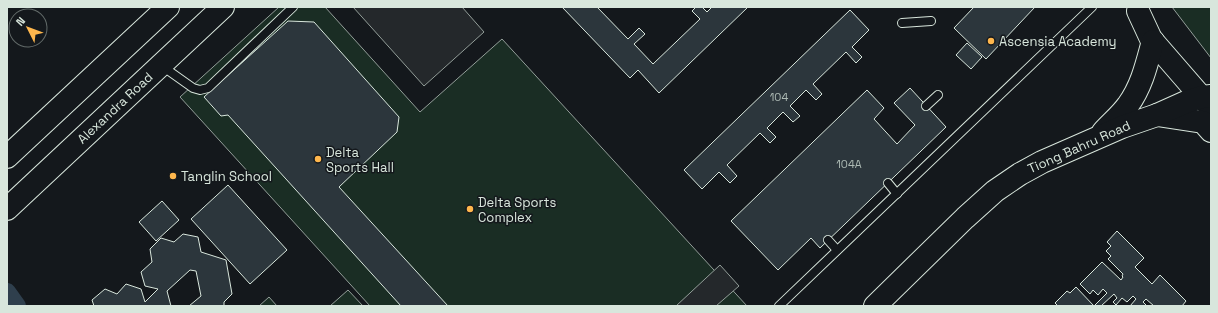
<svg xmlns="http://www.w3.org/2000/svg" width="1218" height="313" viewBox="0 0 1218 313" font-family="'Space Grotesk',sans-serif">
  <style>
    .green { fill: #1a2d24; stroke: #939e99 }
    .parking { fill: #24282b; stroke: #939e99 }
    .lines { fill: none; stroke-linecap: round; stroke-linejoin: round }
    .canal { stroke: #2f3f4d; stroke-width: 18 }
    .building { fill: #2c363c; stroke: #d8e6dc }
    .service-casing { stroke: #d8e6dc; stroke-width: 10 }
    .secondary-casing { stroke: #d8e6dc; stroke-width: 24 }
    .primary-casing { stroke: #d8e6dc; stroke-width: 24 }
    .service { stroke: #14181c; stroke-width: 8 }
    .secondary { stroke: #14181c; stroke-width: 22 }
    .primary { stroke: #14181c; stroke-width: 22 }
    .poi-dot { fill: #ffb74d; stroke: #14181c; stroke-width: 1.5 }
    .labels { text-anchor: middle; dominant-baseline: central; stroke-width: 3; stroke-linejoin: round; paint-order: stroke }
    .number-label { font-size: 11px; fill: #adbab4 }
    .poi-label { font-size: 13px; fill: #d8e6dc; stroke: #14181c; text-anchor: start }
    .street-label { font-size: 13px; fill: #d8e6dc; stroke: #14181c }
  </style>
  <rect width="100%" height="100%" fill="#14181c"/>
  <!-- green -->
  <g class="green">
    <polygon points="279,7 325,7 420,112 502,39 747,306 370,306 180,97"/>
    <polygon points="1172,7 1211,7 1211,58"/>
    <polygon points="348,290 363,306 330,306"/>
    <polygon points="269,297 277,306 259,306"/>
  </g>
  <!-- parking -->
  <g class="parking">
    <polygon points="353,7 462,7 484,32 424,86"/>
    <polygon points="720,265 739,286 716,306 676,306"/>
  </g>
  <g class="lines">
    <!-- canal -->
    <polyline class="canal" points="7,292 17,306"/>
  </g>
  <!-- building -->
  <g class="building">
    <polygon points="562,7 597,7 628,39 639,28 645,34 634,44 653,64 700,19 692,11 696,7 702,7 707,12 712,7 748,7 659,93 638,70 630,78"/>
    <polygon points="974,7 1035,7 986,59 954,28"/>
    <polygon points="850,10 869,30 852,47 862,57 856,63 846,52 813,84 822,94 816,100 806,90 790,106 800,116 793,122 783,112 767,128 776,137 770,143 760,133 727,165 737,176 730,183 719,172 702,189 684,170"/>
    <polygon points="288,21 314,22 399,117 397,132 339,187 448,306 401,306 228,115 221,116 204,97"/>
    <polygon points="967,43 982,57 971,69 956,55"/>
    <polygon points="910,88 946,127 820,248 811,238 778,270 731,221 867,90 884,108 874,119 897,144 915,125 894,103"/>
    <polygon points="228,185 287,250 250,284 191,219"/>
    <polygon points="162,201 179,220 156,241 139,222"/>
    <polygon points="1117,231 1144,258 1135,267 1152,284 1160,275 1186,301 1182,306 1154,306 1146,299 1143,302 1147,306 1130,306 1136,299 1133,296 1127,302 1122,298 1116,305 1113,302 1117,298 1114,294 1101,306 1058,306 1055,303 1067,291 1070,293 1076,287 1094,306 1107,293 1103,289 1098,295 1093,290 1090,294 1080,284 1102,262 1121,280 1123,277 1122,276 1123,274 1108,259 1111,256 1106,251 1111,246 1107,242"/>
    <polygon points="183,234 198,237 201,252 226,260 232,294 224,302 224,306 189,306 201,296 196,271 190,270 167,291 171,306 94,306 92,300 105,289 117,294 126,284 141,289 145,302 158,289 145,286 141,272 152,262 150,249 161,238 174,242"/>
  </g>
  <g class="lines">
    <!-- service casing -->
    <g class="service-casing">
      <g id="service">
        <polyline points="902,23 931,21"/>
        <polyline points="162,66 193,88 200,90 208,88 293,7"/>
        <polyline points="926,106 938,95"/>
        <polyline points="888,183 897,194"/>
        <polyline points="828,240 837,250"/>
        <polyline points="779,306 1092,7"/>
      </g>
    </g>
    <!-- secondary casing -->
    <g class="secondary-casing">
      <g id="secondary">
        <polyline points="1138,11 1151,39 1210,107"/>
        <polyline points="1157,115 1203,122 1211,131"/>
        <path d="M1103,132C1111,123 1121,115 1128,105C1142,86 1147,63 1153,41"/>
        <polyline points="875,306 965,218 995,191 1020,174 1042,162 1122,127 1157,115 1186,102 1202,97 1211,96"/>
      </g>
    </g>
    <!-- primary casing -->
    <g class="primary-casing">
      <g id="primary">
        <polyline points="7,157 168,7"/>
        <polyline points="7,209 223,7"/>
      </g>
    </g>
    <!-- service -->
    <use href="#service" class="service"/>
    <!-- secondary -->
    <use href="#secondary" class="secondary"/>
    <!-- primary -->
    <use href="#primary" class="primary"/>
  </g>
  <!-- markers -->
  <g class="poi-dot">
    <circle cx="991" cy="41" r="4"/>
    <circle cx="318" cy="159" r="4"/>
    <circle cx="173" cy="176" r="4"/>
    <circle cx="470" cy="209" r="4"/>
  </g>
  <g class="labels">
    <!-- number labels -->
    <g class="number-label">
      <text x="779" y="97">104</text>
      <text x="849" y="164">104A</text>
    </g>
    <!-- poi labels -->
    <g class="poi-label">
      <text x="999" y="41">Ascensia Academy</text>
      <text x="326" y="152">Delta<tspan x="326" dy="15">Sports Hall</tspan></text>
      <text x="181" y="176">Tanglin School</text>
      <text x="478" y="202">Delta Sports<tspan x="478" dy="15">Complex</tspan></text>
    </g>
    <!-- street labels -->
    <g class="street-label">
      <text transform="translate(115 108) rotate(-43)">Alexandra Road</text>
      <text transform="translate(1079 147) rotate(-24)">Tiong Bahru Road</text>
    </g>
  </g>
  <!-- border -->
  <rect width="1218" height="313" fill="none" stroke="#d8e6dc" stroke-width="16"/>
  <!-- north arrow -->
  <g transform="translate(28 28) rotate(312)"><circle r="19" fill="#14181c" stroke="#626a69"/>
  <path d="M0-3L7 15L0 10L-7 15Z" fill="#ffb74d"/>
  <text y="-6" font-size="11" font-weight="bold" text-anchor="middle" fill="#d8e6dc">N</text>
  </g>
</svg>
